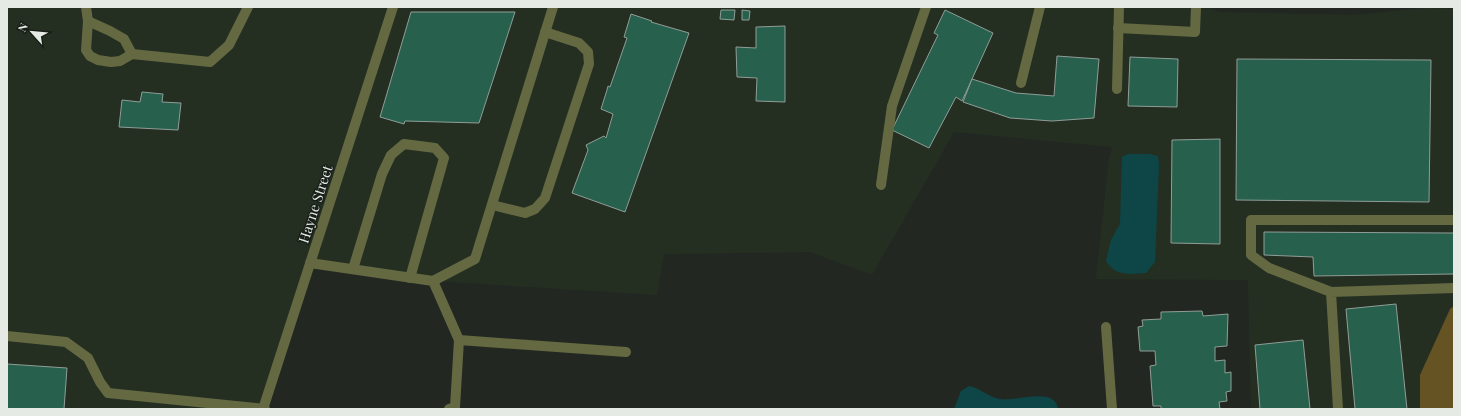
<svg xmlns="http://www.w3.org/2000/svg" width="1461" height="416" viewBox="0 0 1461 416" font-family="'Playfair Display',serif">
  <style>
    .built { fill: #242f22 }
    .forest { fill: #655324 }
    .water { fill: #0e4647 }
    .building { fill: #27614e; stroke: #909d97 }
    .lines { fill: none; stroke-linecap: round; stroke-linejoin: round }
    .service { stroke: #646942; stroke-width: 10 }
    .minor { stroke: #646942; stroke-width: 10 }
    .labels { text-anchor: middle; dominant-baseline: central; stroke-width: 3; stroke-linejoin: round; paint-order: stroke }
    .street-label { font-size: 14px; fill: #e6eae5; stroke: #181f18 }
  </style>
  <rect width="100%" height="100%" fill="#222821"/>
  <!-- built -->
  <polygon class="built" points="7,7 1185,7 1212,9 1219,12 1355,15 1424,8 1454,9 1454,409 1251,409 1248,280 1096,279 1109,158 1112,147 954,132 872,275 810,252 664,254 657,295 433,281 310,263 263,409 7,409"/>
  <!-- forest -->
  <polygon class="forest" points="1454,306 1454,409 1420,409 1420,375 1450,309"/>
  <!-- water -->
  <g class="water">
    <path d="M1128,154H1149L1158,156L1159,165L1155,262L1146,273C1130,274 1116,277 1106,261L1111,240L1120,224L1122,157Z"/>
    <path d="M969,386C980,388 988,397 1000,399C1015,402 1055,386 1058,409H954L961,391Z"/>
  </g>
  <!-- building -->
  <g class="building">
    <polygon points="721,10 735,10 734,20 720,19"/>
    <polygon points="742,10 750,11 749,20 742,20"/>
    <polygon points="945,10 993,33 962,101 956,97 929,148 892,130 938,35 934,33"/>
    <polygon points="411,12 515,12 479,123 405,121 404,124 380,117"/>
    <polygon points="631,14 652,21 651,22 689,33 625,212 572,193 588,150 586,145 604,136 606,138 613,114 601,109 607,90 608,86 610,87 627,38 624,37"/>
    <polygon points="785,26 785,102 756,101 757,78 737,77 736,47 756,48 756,27"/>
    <polygon points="1057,56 1099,59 1094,118 1052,121 1010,118 963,102 972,79 1016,93 1054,96"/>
    <polygon points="1130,57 1178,59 1177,107 1128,106"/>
    <polygon points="1237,59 1431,60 1429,202 1236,200"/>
    <polygon points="142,92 163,94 162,102 181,103 178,130 119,127 122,100 140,102"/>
    <polygon points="1220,139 1220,244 1171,243 1172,140"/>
    <polygon points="1264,232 1454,233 1454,274 1314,276 1313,257 1264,255"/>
    <polygon points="1396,304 1407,409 1355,409 1346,309"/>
    <polygon points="1202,311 1203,316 1228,314 1227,346 1215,347 1215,361 1225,360 1225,373 1231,372 1231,391 1226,392 1227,401 1219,402 1220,409 1161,409 1161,406 1153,406 1150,366 1156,365 1155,351 1140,351 1138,327 1143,326 1142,320 1161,319 1161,312"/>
    <polygon points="1303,340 1310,409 1260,409 1255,345"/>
    <polygon points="7,364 67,368 64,409 7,409"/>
  </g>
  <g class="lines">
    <!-- service -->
    <g class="service">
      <polyline points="86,7 88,21 86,50 90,56 98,60 111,62 120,61 132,54 210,62 229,45 248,7"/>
      <polyline points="88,21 110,31 124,39 132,54"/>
      <polyline points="1118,28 1195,32 1196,7"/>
      <polyline points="1021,83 1040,7"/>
      <polyline points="1117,89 1119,7"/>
      <polyline points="881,185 892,106 926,7"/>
      <polyline points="492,205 525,213 535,209 545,198 589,64 588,52 579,43 545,32"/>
      <polyline points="310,263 433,281 459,340"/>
      <polyline points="353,269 382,174 391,155 404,144 435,148 444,158 410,278"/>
      <polyline points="433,281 475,259 553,7"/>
      <polyline points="1331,292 1269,268 1251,255 1251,220 1454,220"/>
      <polyline points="1106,327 1112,409"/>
      <polyline points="7,336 66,342 88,358 100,382 108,393 265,409"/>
      <polyline points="449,409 455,407 459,340 626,352"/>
      <polyline points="1338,409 1331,292 1454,288"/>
    </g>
    <!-- minor -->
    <polyline class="minor" points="263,409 393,7"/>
  </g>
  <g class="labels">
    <!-- street labels -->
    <g class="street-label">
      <text transform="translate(315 204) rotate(-72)">Hayne Street</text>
    </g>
  </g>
  <!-- border -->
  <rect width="1461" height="416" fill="none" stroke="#e6eae5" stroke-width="16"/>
  <!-- north arrow -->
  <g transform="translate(32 32) rotate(297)" stroke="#181f18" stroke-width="3" paint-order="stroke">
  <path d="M0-3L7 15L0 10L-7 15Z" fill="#e6eae5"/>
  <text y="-6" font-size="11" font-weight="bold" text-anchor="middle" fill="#e6eae5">N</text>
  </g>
</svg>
